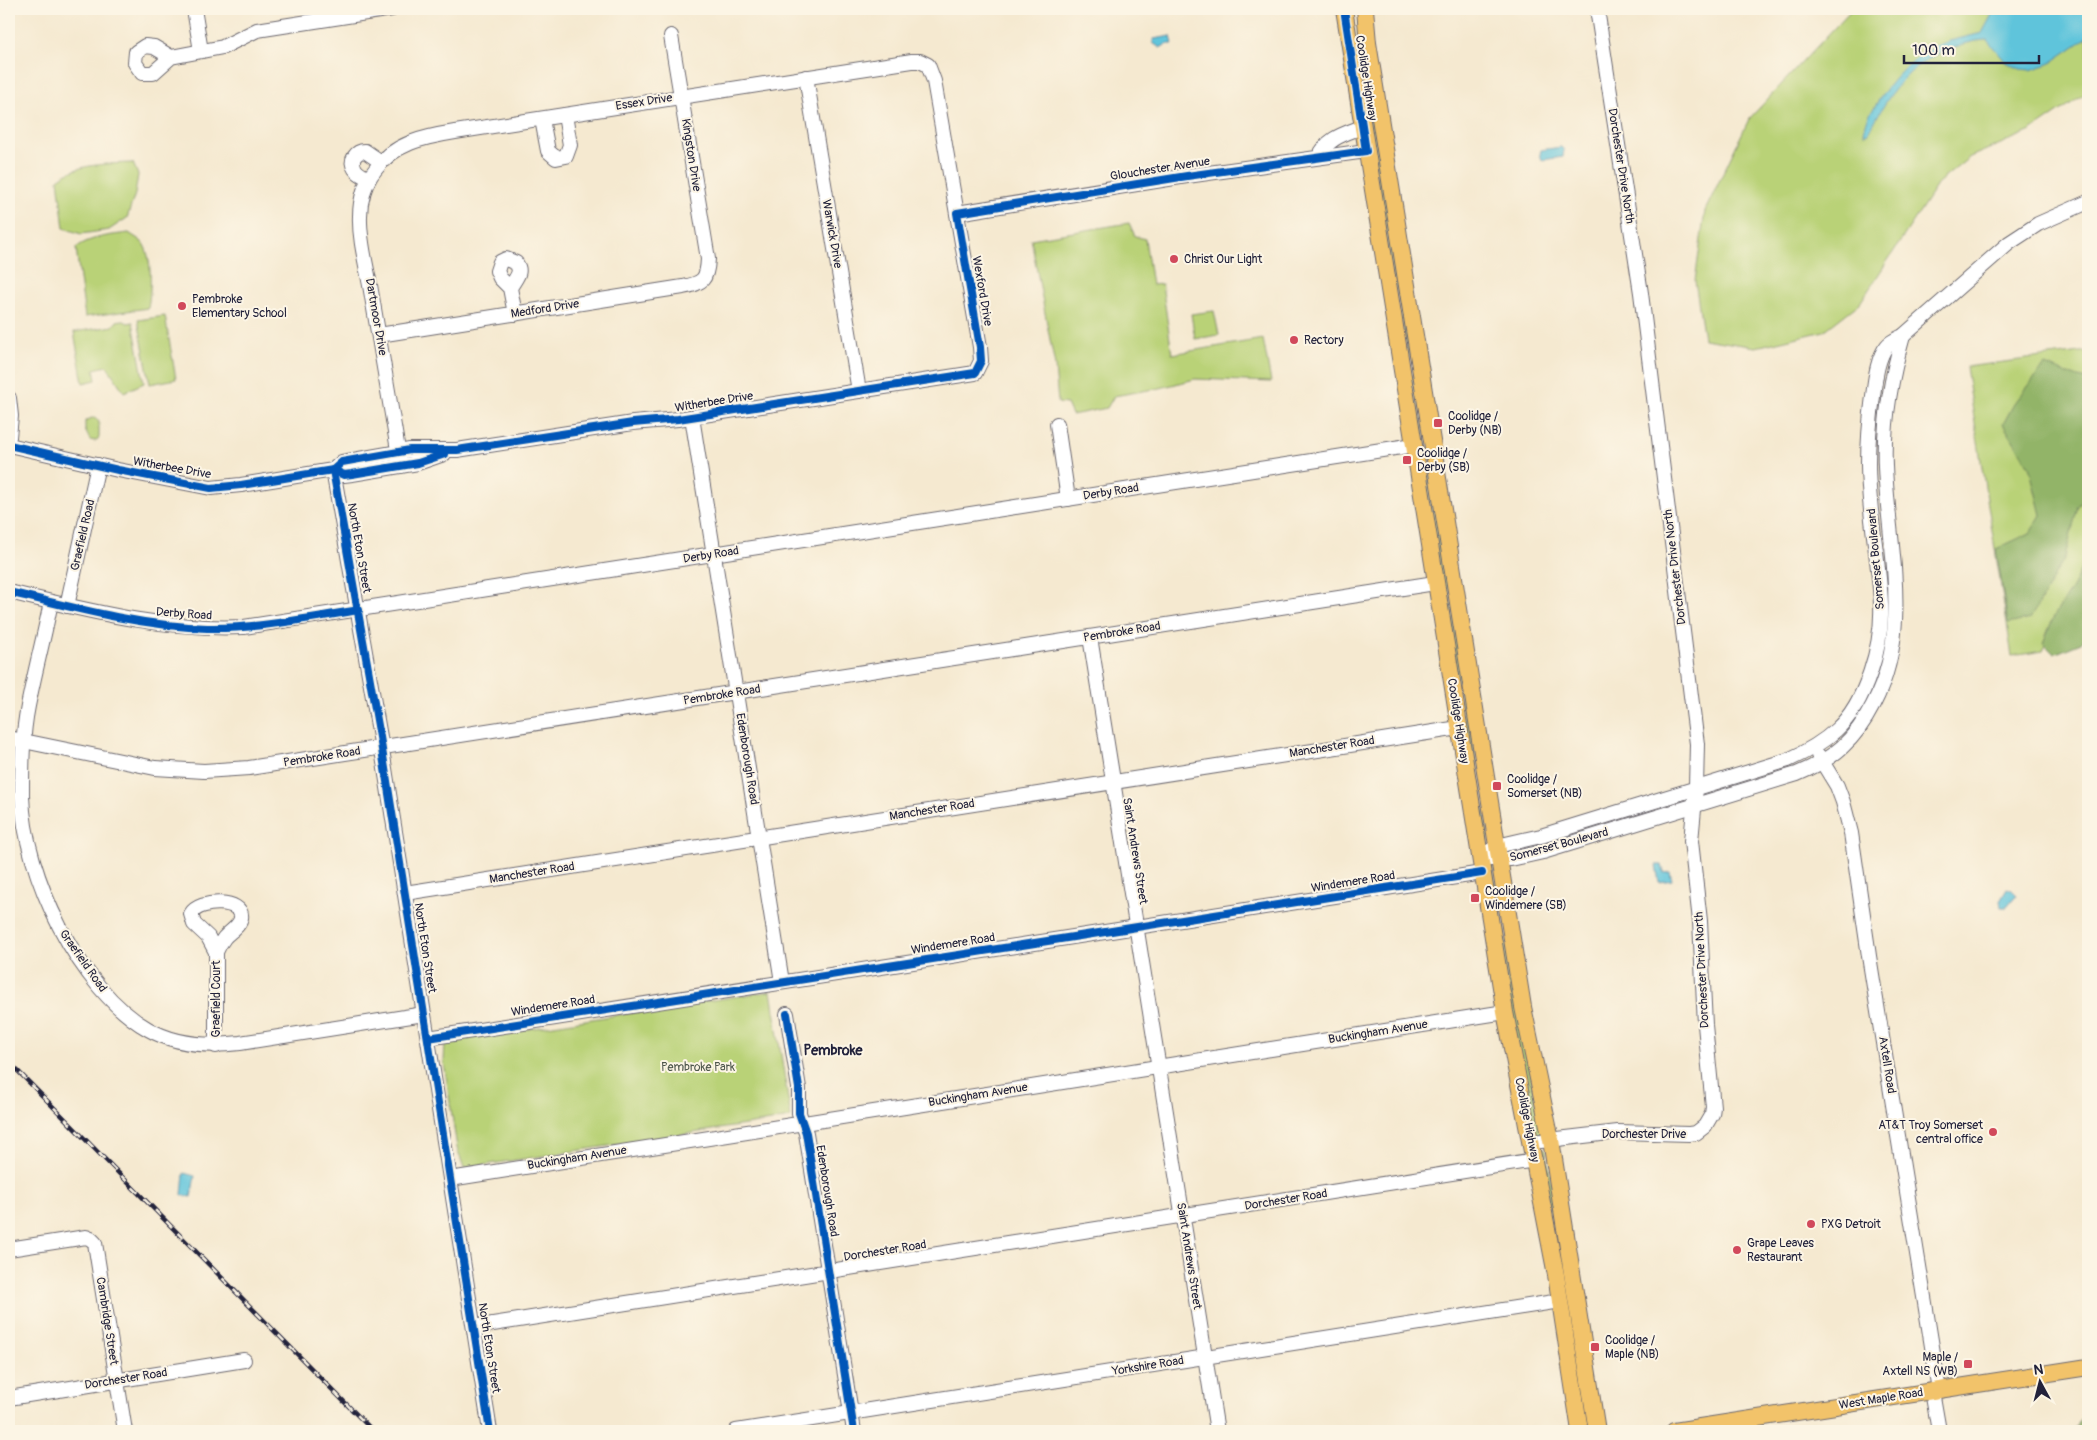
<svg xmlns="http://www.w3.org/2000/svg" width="2097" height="1440" viewBox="0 0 2097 1440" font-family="Pangolin,sans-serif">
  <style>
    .green { fill: #b9d277; stroke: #6e7a59 }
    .forest { fill: #92b468; stroke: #5a6b52 }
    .water { fill: #5ec4db; stroke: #40738b }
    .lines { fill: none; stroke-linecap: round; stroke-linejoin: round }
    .minor-casing { stroke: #6c686f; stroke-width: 16 }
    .major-casing { stroke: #6c686f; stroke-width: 18 }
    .minor { stroke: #fff; stroke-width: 14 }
    .major { stroke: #f2c36a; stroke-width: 16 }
    .rail-casing { stroke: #22223b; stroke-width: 4.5 }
    .rail { stroke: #fcf5e5; stroke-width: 2.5; stroke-dasharray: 8; stroke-linecap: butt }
    .cycleway-casing { stroke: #fcf5e5; stroke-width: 11 }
    .cycleway { stroke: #0057b8; stroke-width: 8 }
    .poi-dot { fill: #d1495b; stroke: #fcf5e5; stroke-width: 2 }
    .labels { text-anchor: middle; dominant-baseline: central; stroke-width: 4; stroke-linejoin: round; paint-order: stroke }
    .street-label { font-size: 12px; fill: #22223b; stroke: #fcf5e5 }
    .poi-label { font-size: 12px; fill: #22223b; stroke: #fcf5e5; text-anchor: start }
    .park-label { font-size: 12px; fill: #4f574d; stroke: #fcf5e5 }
    .neighbourhood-label { font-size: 14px; font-weight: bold; fill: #22223b; stroke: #fcf5e5 }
  </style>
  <rect width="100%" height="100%" fill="#fcf5e5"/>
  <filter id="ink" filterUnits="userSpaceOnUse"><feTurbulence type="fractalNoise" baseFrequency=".02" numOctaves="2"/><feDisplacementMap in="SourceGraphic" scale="10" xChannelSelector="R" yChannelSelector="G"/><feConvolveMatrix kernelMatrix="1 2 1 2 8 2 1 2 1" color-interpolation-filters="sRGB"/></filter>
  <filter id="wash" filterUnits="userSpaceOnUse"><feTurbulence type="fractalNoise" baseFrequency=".0096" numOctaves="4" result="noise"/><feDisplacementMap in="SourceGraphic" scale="20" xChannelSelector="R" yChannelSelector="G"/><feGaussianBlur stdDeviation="1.12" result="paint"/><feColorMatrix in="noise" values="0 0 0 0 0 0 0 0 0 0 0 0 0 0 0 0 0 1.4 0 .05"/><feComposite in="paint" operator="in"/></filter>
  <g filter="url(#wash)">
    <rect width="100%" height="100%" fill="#f5e9d0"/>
    <!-- green -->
    <g class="green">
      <polygon points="1852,9 2088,9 2088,92 2031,131 1970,157 1939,182 1860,303 1824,331 1756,347 1704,339 1695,281 1705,211 1749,119"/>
      <polygon points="1358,42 1367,104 1377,139 1411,359 1408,356 1398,296 1388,258"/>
      <path d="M133,163L138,175L135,194L127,218L109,230L81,234L64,228L58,179C79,163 107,164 133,163Z"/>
      <polygon points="1129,223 1135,236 1145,239 1152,285 1162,284 1172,354 1263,339 1271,382 1195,379 1160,388 1114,396 1107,408 1072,415 1067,404 1058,403 1055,366 1031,239"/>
      <path d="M129,233C133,236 139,239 142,242C153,256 151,291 148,308L85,317L76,248C88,237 113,235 129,233Z"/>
      <polygon points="1214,311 1219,335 1195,339 1191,314"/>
      <polygon points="165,316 176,379 150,384 138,320"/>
      <polygon points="122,320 128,323 133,322 144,383 124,392 107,366 94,369 96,380 83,383 74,332 113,326 117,321"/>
      <polygon points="2088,351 2088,566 2043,651 2012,656 1966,367"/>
      <polygon points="1415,375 1489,841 1484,842 1407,376"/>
      <polygon points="92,418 96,418 99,422 99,438 95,441 90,440 85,430 85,421"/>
      <polygon points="1490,865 1492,865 1542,1135 1536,1135 1517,1048 1488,867"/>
      <polygon points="771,991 791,1118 464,1168 457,1148 444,1063 445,1042"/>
      <polygon points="1540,1148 1546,1149 1570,1310 1538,1151"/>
    </g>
    <!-- forest -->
    <g class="forest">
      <polygon points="2045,365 2078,378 2088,380 2088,495 2078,506 2065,557 2030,619 2008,624 1996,549 2030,533 2041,515 2029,466 2003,424 2014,404"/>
      <polygon points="2088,553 2088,635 2081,643 2054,654 2043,643 2054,616 2073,586"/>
      <polygon points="2088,1411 2088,1431 2074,1431 2079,1420"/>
    </g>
    <!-- water -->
    <g class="water">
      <path d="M1995,9H2088V37L2049,64L2030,70L2020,69L2006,62L1987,40C1974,40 1961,45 1949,49C1906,66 1889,94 1868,134H1864C1864,123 1871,112 1877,103C1894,75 1918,52 1949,41C1960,38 1971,36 1982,33Z"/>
      <polygon points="1171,36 1173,44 1167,44 1160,48 1153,43 1154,39"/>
      <polygon points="1561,147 1564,150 1563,157 1542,160 1540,154 1541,150"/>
      <polygon points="1656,865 1662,865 1664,873 1670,872 1672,880 1659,882"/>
      <polygon points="2007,888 2012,890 2017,895 2007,907 2001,907 2000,900"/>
      <polygon points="184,1173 195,1176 191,1197 182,1195"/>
    </g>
  </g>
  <g filter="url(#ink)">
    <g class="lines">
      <!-- minor casing -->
      <g class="minor-casing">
        <g id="minor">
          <polyline points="194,9 201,51"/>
          <polyline points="171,57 153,73 142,73 135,63 136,52 145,46 154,47 171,57 223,47 257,30 392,9"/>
          <polyline points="806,77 859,391"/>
          <polyline points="542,119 548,151 556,158 566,156 570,145 565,115"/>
          <path d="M1319,157C1327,138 1344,134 1362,127"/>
          <path d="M369,179C364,176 358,174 355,169C349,160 356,151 365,151L381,162"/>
          <polyline points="957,213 1187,176 1366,151"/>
          <path d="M510,288C515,278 523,273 516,263L506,259L500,262L497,271L500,278L510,288L515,314"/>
          <path d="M379,335L683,287C703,283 707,280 708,259L671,36"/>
          <polyline points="9,398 11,416 9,437"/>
          <polyline points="692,417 782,982"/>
          <polyline points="1057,424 1068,499"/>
          <polyline points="9,445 118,470 211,488 241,485 333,470 344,475 352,474 418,463 444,454"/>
          <path d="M333,470L342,462L410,450H457L633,423L678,419L975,373L981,361L980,347L934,81L928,65L920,61H912L455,132C424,137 394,143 375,170C365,182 360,200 360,216C359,240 367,267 371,291C380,342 388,393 397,444L401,466"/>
          <polyline points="333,470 380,737 490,1431"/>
          <path d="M9,592C86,610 164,631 244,627L1414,445"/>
          <path d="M51,602C44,637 35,671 28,706C22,736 22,766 22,796C24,874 79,990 148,1029C176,1045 208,1047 240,1043L424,1014"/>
          <polyline points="67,606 98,465"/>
          <polyline points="1090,637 1217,1431"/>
          <polyline points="9,738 155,768 204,771 249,768 1435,583"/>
          <polyline points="1818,755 1837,786 1843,802 1851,833 1869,956 1939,1390"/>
          <path d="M1480,858L1497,846L1541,836L1788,760C1806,752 1822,743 1836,730C1866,703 1883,644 1881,604C1879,558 1868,511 1868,464C1868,442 1870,419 1873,396C1875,381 1877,358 1887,346C1891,341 1899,338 1903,336L2009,243L2038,224L2088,202"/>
          <path d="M1489,859H1511L1543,852L1797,774C1834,759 1855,740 1873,705C1913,629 1888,546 1885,466C1883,422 1891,378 1903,336"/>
          <polyline points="405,893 1459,728"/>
          <polyline points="787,1014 799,1088 799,1113 806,1133 854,1431"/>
          <polyline points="428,1038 1482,873"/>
          <path d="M216,1046V952L208,937L194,924L191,914C199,899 244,899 241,918C240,926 229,932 224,938C221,942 218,947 216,952"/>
          <polyline points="1532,1142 1618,1132 1689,1134 1696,1133 1705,1126 1712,1114 1713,1107 1705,1025 1700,921 1691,841 1696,788 1697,744 1641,293 1597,9"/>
          <polyline points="450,1179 1505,1012"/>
          <polyline points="9,1249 86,1237 91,1239 95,1243 125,1431"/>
          <polyline points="474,1327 1535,1160"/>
          <polyline points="1932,1391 1939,1431"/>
          <polyline points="9,1398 244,1360"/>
          <polyline points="736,1431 1560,1301"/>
        </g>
      </g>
      <!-- major casing -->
      <g class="major-casing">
        <g id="major">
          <polyline points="1344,9 1505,1012 1556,1275 1580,1431"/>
          <polyline points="1365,9 1368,43 1523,1007 1551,1140 1597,1431"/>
          <polyline points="1674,1431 2088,1367"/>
        </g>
      </g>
      <!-- minor -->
      <use href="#minor" class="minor"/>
      <!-- major -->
      <use href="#major" class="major"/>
      <!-- rail casing -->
      <g class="rail-casing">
        <polyline id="rail" points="9,1062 373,1431"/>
      </g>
      <!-- rail -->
      <use href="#rail" class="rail"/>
      <!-- cycleway casing -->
      <g class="cycleway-casing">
        <g id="cycleway">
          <polyline points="9,445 118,470 211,488 241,485 333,470 344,475 352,474 418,463 445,454"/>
          <polyline points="333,470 342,462 410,450 457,450 633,423 678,419 975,373 981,361 980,347 957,213 1187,176 1366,151 1344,9"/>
          <polyline points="333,470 380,737 490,1431"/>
          <path d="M9,592C74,608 140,626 207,628C258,629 309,618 359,610"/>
          <polyline points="787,1014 799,1088 799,1113 806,1133 854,1431"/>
          <polyline points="428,1038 1482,873"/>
        </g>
      </g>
      <!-- cycleway -->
      <use href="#cycleway" class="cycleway"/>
    </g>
  </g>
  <!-- markers -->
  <g class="poi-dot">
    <circle cx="1174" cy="259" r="5"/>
    <circle cx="182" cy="306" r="5"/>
    <circle cx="1294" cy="340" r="5"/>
    <rect x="1433" y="418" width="10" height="10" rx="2.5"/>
    <rect x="1402" y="455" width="10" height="10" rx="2.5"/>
    <rect x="1492" y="781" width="10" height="10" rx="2.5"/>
    <rect x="1470" y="893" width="10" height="10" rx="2.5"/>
    <circle cx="1993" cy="1132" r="5"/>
    <circle cx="1811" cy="1224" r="5"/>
    <circle cx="1737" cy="1250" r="5"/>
    <rect x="1590" y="1342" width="10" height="10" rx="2.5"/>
    <rect x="1963" y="1359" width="10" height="10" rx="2.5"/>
  </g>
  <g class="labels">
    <!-- street labels -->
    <g class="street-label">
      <text transform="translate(1366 78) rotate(81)">Coolidge Highway</text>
      <text transform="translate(644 102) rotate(-9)">Essex Drive</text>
      <text transform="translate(691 155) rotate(81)">Kingston Drive</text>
      <text transform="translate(1621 166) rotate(81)">Dorchester Drive North</text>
      <text transform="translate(1160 169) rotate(-9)">Glouchester Avenue</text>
      <text transform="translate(832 234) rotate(80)">Warwick Drive</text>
      <text transform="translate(982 291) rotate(80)">Wexford Drive</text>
      <text transform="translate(545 309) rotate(-9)">Medford Drive</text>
      <text transform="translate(376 317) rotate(80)">Dartmoor Drive</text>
      <text transform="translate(714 402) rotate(-9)">Witherbee Drive</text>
      <text transform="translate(172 468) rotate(10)">Witherbee Drive</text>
      <text transform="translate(1111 492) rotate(-9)">Derby Road</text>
      <text transform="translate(83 535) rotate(-77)">Graefield Road</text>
      <text transform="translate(359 548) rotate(80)">North Eton Street</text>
      <text transform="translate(711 555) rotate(-9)">Derby Road</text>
      <text transform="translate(1876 559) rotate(-95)">Somerset Boulevard</text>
      <text transform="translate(1675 567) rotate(-97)">Dorchester Drive North</text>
      <text transform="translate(184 614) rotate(4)">Derby Road</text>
      <text transform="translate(1122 632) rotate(-9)">Pembroke Road</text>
      <text transform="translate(722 695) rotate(-9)">Pembroke Road</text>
      <text transform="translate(1458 721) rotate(81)">Coolidge Highway</text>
      <text transform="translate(1332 747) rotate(-9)">Manchester Road</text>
      <text transform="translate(322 757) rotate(-9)">Pembroke Road</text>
      <text transform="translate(747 759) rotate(81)">Edenborough Road</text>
      <text transform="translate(932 810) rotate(-9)">Manchester Road</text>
      <text transform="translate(1559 845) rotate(-15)">Somerset Boulevard</text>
      <text transform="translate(1135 851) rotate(81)">Saint Andrews Street</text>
      <text transform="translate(532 873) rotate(-9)">Manchester Road</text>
      <text transform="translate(1353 882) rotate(-9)">Windemere Road</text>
      <text transform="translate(953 944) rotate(-9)">Windemere Road</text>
      <text transform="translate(425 948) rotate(81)">North Eton Street</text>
      <text transform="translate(83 961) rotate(55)">Graefield Road</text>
      <text transform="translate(1702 970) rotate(-93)">Dorchester Drive North</text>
      <text transform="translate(216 999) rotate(-90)">Graefield Court</text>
      <text transform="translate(553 1006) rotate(-9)">Windemere Road</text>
      <text transform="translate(1378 1032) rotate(-9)">Buckingham Avenue</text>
      <text transform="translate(1887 1065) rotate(81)">Axtell Road</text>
      <text transform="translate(978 1095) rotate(-9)">Buckingham Avenue</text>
      <text transform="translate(1527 1120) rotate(79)">Coolidge Highway</text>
      <text x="1644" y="1134">Dorchester Drive</text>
      <text transform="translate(577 1158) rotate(-9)">Buckingham Avenue</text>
      <text transform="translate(827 1191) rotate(81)">Edenborough Road</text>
      <text transform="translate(1286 1200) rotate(-9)">Dorchester Road</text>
      <text transform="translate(885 1251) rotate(-9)">Dorchester Road</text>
      <text transform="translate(1189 1256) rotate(81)">Saint Andrews Street</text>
      <text transform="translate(107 1321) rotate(81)">Cambridge Street</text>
      <text transform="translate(489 1348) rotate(81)">North Eton Street</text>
      <text transform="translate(1148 1366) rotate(-9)">Yorkshire Road</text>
      <text transform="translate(126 1379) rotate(-9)">Dorchester Road</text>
      <text transform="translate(1881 1399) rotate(-9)">West Maple Road</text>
    </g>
    <!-- poi labels -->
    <g class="poi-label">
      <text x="1184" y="259">Christ Our Light</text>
      <text x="192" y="299">Pembroke<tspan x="192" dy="14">Elementary School</tspan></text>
      <text x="1304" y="340">Rectory</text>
      <text x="1448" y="416">Coolidge /<tspan x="1448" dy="14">Derby (NB)</tspan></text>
      <text x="1417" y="453">Coolidge /<tspan x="1417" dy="14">Derby (SB)</tspan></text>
      <text x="1507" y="779">Coolidge /<tspan x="1507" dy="14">Somerset (NB)</tspan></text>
      <text x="1485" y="891">Coolidge /<tspan x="1485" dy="14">Windemere (SB)</tspan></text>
      <text x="1983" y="1125" text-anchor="end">AT&amp;T Troy Somerset<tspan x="1983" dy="14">central office</tspan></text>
      <text x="1821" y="1224">PXG Detroit</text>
      <text x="1747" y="1243">Grape Leaves<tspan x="1747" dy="14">Restaurant</tspan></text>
      <text x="1605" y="1340">Coolidge /<tspan x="1605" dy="14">Maple (NB)</tspan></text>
      <text x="1958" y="1357" text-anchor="end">Maple /<tspan x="1958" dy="14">Axtell NS (WB)</tspan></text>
    </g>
    <!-- park labels -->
    <g class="park-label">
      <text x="698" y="1067">Pembroke Park</text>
    </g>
    <!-- neighbourhood labels -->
    <g class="neighbourhood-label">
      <text x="833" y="1050">Pembroke</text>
    </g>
  </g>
  <!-- margin -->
  <rect width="2097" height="1440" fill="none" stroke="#fcf5e5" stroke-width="30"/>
  <!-- north arrow -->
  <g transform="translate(2040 1382) rotate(353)" stroke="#fcf5e5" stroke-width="4" paint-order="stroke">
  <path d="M0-4L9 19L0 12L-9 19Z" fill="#22223b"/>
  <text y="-8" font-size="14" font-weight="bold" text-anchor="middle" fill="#22223b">N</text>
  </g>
  <!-- scale -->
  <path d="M1904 55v8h135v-8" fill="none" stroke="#22223b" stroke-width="2.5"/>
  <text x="1912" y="55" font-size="15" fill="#22223b" stroke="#fcf5e5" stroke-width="4" paint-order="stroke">100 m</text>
</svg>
